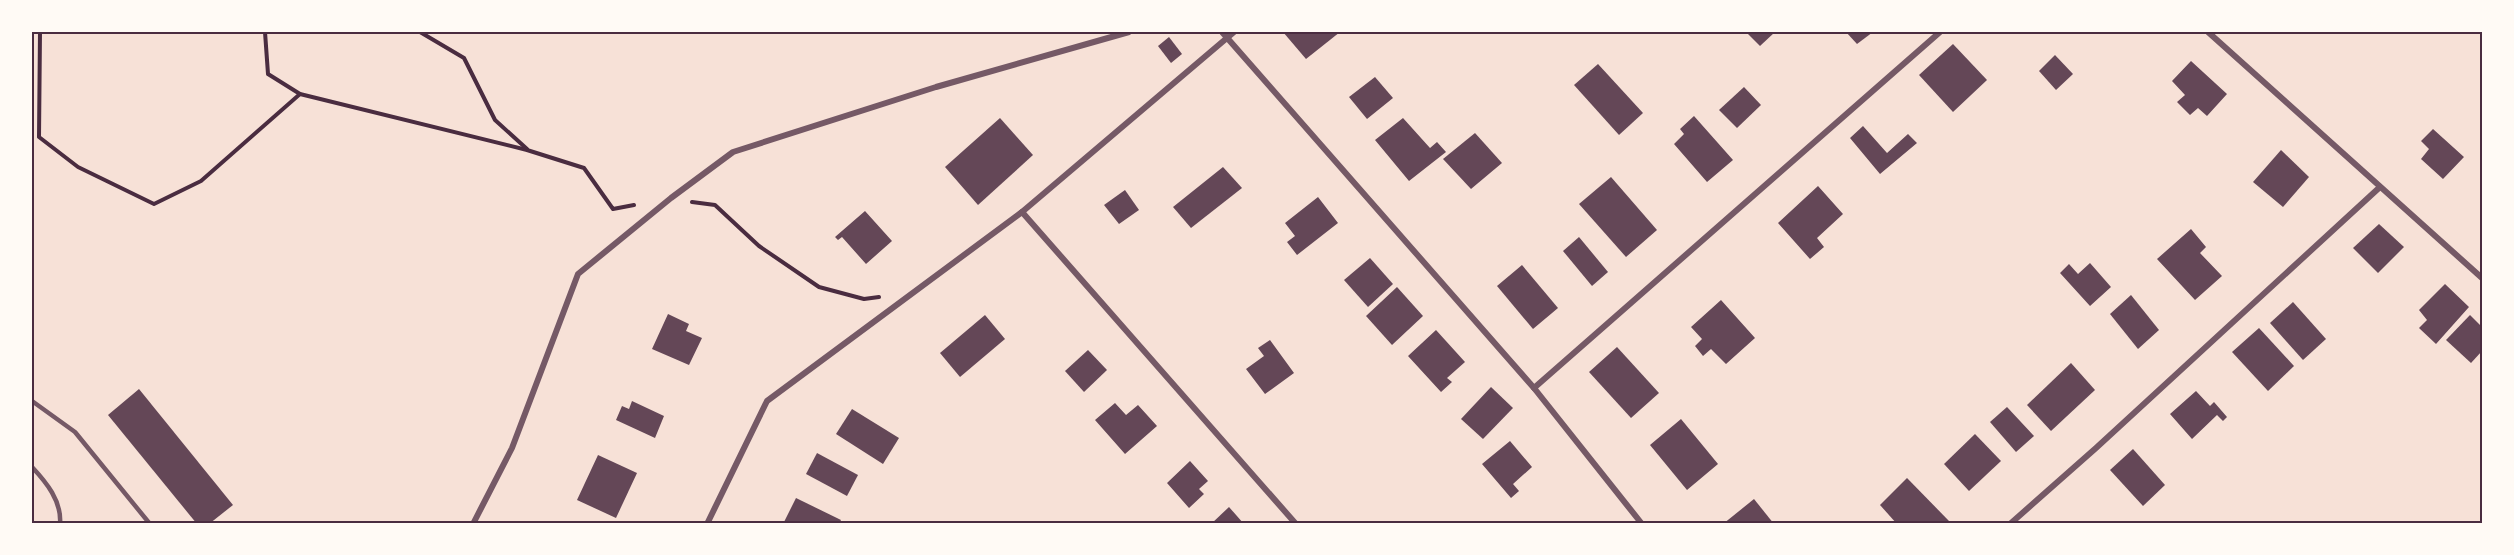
<svg xmlns="http://www.w3.org/2000/svg" width="2514" height="555" viewBox="0 0 2514 555" font-family="Manrope,sans-serif">
  <style>
    .building { fill: #644757 }
    .lines { fill: none; stroke-linecap: round; stroke-linejoin: round }
    .path { stroke: #4a2c40; stroke-width: 4 }
    .service { stroke: #755966; stroke-width: 4.5 }
    .minor { stroke: #755966; stroke-width: 6 }
    .neatline { fill: none; stroke: #4a2c40; stroke-width: 2 }
  </style>
  <rect width="100%" height="100%" fill="#f7e1d7"/>
  <!-- building -->
  <g class="building">
    <polygon points="1283,32 1340,32 1306,59"/>
    <polygon points="1746,32 1775,32 1760,46"/>
    <polygon points="1846,32 1873,32 1857,44"/>
    <polygon points="1169,37 1182,54 1171,63 1158,46"/>
    <polygon points="1953,44 1987,80 1953,112 1919,75"/>
    <polygon points="2055,55 2073,74 2056,90 2039,71"/>
    <polygon points="2191,61 2227,94 2207,116 2198,108 2190,115 2177,102 2185,95 2172,81"/>
    <polygon points="1598,64 1643,113 1619,135 1574,85"/>
    <polygon points="1375,77 1393,98 1367,119 1349,97"/>
    <polygon points="1744,87 1761,105 1737,128 1719,110"/>
    <polygon points="1694,116 1733,160 1707,182 1674,144 1684,134 1680,129"/>
    <polygon points="1000,118 1033,155 978,205 945,167"/>
    <polygon points="1403,118 1430,148 1437,142 1446,152 1409,181 1375,140"/>
    <polygon points="1863,126 1887,153 1908,134 1917,143 1880,174 1850,138"/>
    <polygon points="2433,129 2464,157 2443,179 2421,159 2429,149 2421,141"/>
    <polygon points="1475,133 1502,163 1471,189 1443,159"/>
    <polygon points="2281,150 2309,177 2283,207 2253,182"/>
    <polygon points="1223,167 1242,188 1191,228 1173,207"/>
    <polygon points="1611,177 1657,230 1626,257 1579,204"/>
    <polygon points="1818,186 1843,214 1817,238 1824,247 1810,259 1778,223"/>
    <polygon points="1125,190 1139,210 1119,224 1104,205"/>
    <polygon points="1318,197 1338,223 1297,255 1287,242 1295,236 1285,223"/>
    <polygon points="865,211 892,241 866,264 842,237 838,240 835,237"/>
    <polygon points="2379,224 2404,247 2378,273 2353,248"/>
    <polygon points="2191,229 2206,247 2200,253 2222,276 2195,300 2157,259"/>
    <polygon points="1579,237 1608,272 1592,286 1563,251"/>
    <polygon points="1370,258 1393,284 1368,307 1344,280"/>
    <polygon points="2090,263 2111,287 2090,306 2060,273 2069,264 2078,274"/>
    <polygon points="1522,265 1558,308 1533,329 1497,286"/>
    <polygon points="2445,284 2469,307 2436,344 2419,328 2427,320 2419,310"/>
    <polygon points="1397,287 1423,316 1392,345 1366,316"/>
    <polygon points="2131,295 2159,330 2138,349 2110,314"/>
    <polygon points="1721,300 1755,338 1726,364 1711,349 1703,356 1695,346 1702,339 1691,327"/>
    <polygon points="2293,302 2326,339 2303,360 2270,323"/>
    <polygon points="668,314 689,324 686,331 702,338 689,365 652,349"/>
    <polygon points="985,315 1005,339 960,377 940,353"/>
    <polygon points="2470,315 2482,327 2482,351 2471,363 2446,340"/>
    <polygon points="2259,328 2294,366 2268,391 2232,352"/>
    <polygon points="1436,330 1465,362 1447,378 1452,382 1441,392 1408,356"/>
    <polygon points="1270,340 1294,373 1265,394 1246,369 1264,356 1258,348"/>
    <polygon points="1617,347 1659,393 1631,418 1589,372"/>
    <polygon points="1088,350 1107,370 1084,392 1065,371"/>
    <polygon points="2071,363 2095,390 2051,431 2027,405"/>
    <polygon points="1491,387 1513,408 1483,439 1461,419"/>
    <polygon points="139,389 233,505 209,524 197,524 108,415"/>
    <polygon points="2196,391 2210,406 2214,402 2227,417 2223,421 2217,415 2192,439 2170,414"/>
    <polygon points="632,401 664,416 655,438 616,420 622,406 629,409"/>
    <polygon points="1115,403 1126,415 1138,405 1157,426 1125,454 1095,420"/>
    <polygon points="2007,407 2034,436 2016,452 1990,422"/>
    <polygon points="852,409 899,438 883,464 836,434"/>
    <polygon points="1681,419 1718,464 1687,490 1650,445"/>
    <polygon points="1975,434 2001,461 1969,491 1944,464"/>
    <polygon points="1510,441 1532,467 1513,484 1519,491 1511,498 1482,464"/>
    <polygon points="2133,449 2165,485 2143,506 2110,470"/>
    <polygon points="817,453 858,475 847,496 806,474"/>
    <polygon points="598,455 637,473 616,518 577,500"/>
    <polygon points="1190,461 1208,481 1199,489 1204,494 1189,508 1167,483"/>
    <polygon points="1907,478 1949,521 1946,524 1897,524 1880,505"/>
    <polygon points="796,498 841,520 839,524 783,524"/>
    <polygon points="1754,499 1774,524 1723,524"/>
    <polygon points="1229,507 1244,524 1211,524"/>
  </g>
  <g class="lines">
    <!-- path -->
    <g class="path">
      <polyline points="40,32 39,137 78,167 154,204 201,181 300,94"/>
      <polyline points="265,32 268,74 300,94 527,150 584,168 613,209 634,205"/>
      <polyline points="420,32 464,58 495,120 527,149"/>
      <polyline points="692,202 715,205 759,246 819,287 864,299 879,297"/>
    </g>
    <!-- service -->
    <g class="service">
      <polyline points="32,401 75,432 150,524"/>
      <path d="M32,467C46,482 62,501 60,524"/>
    </g>
    <!-- minor -->
    <g class="minor">
      <polyline points="1222,32 1534,388 1642,524"/>
      <polyline points="2208,32 2482,278"/>
      <polyline points="1022,212 1296,524"/>
      <polyline points="1534,388 1940,32"/>
      <polyline points="473,524 512,448 578,274 671,198 733,152 936,87 1129,32"/>
      <polyline points="707,524 767,401 1022,212 1234,32"/>
      <polyline points="2010,524 2096,448 2380,187"/>
    </g>
  </g>
  <!-- border -->
  <rect width="2514" height="555" fill="none" stroke="#fffaf5" stroke-width="66"/>
  <rect x="33" y="33" width="2448" height="489" class="neatline"/>
</svg>
